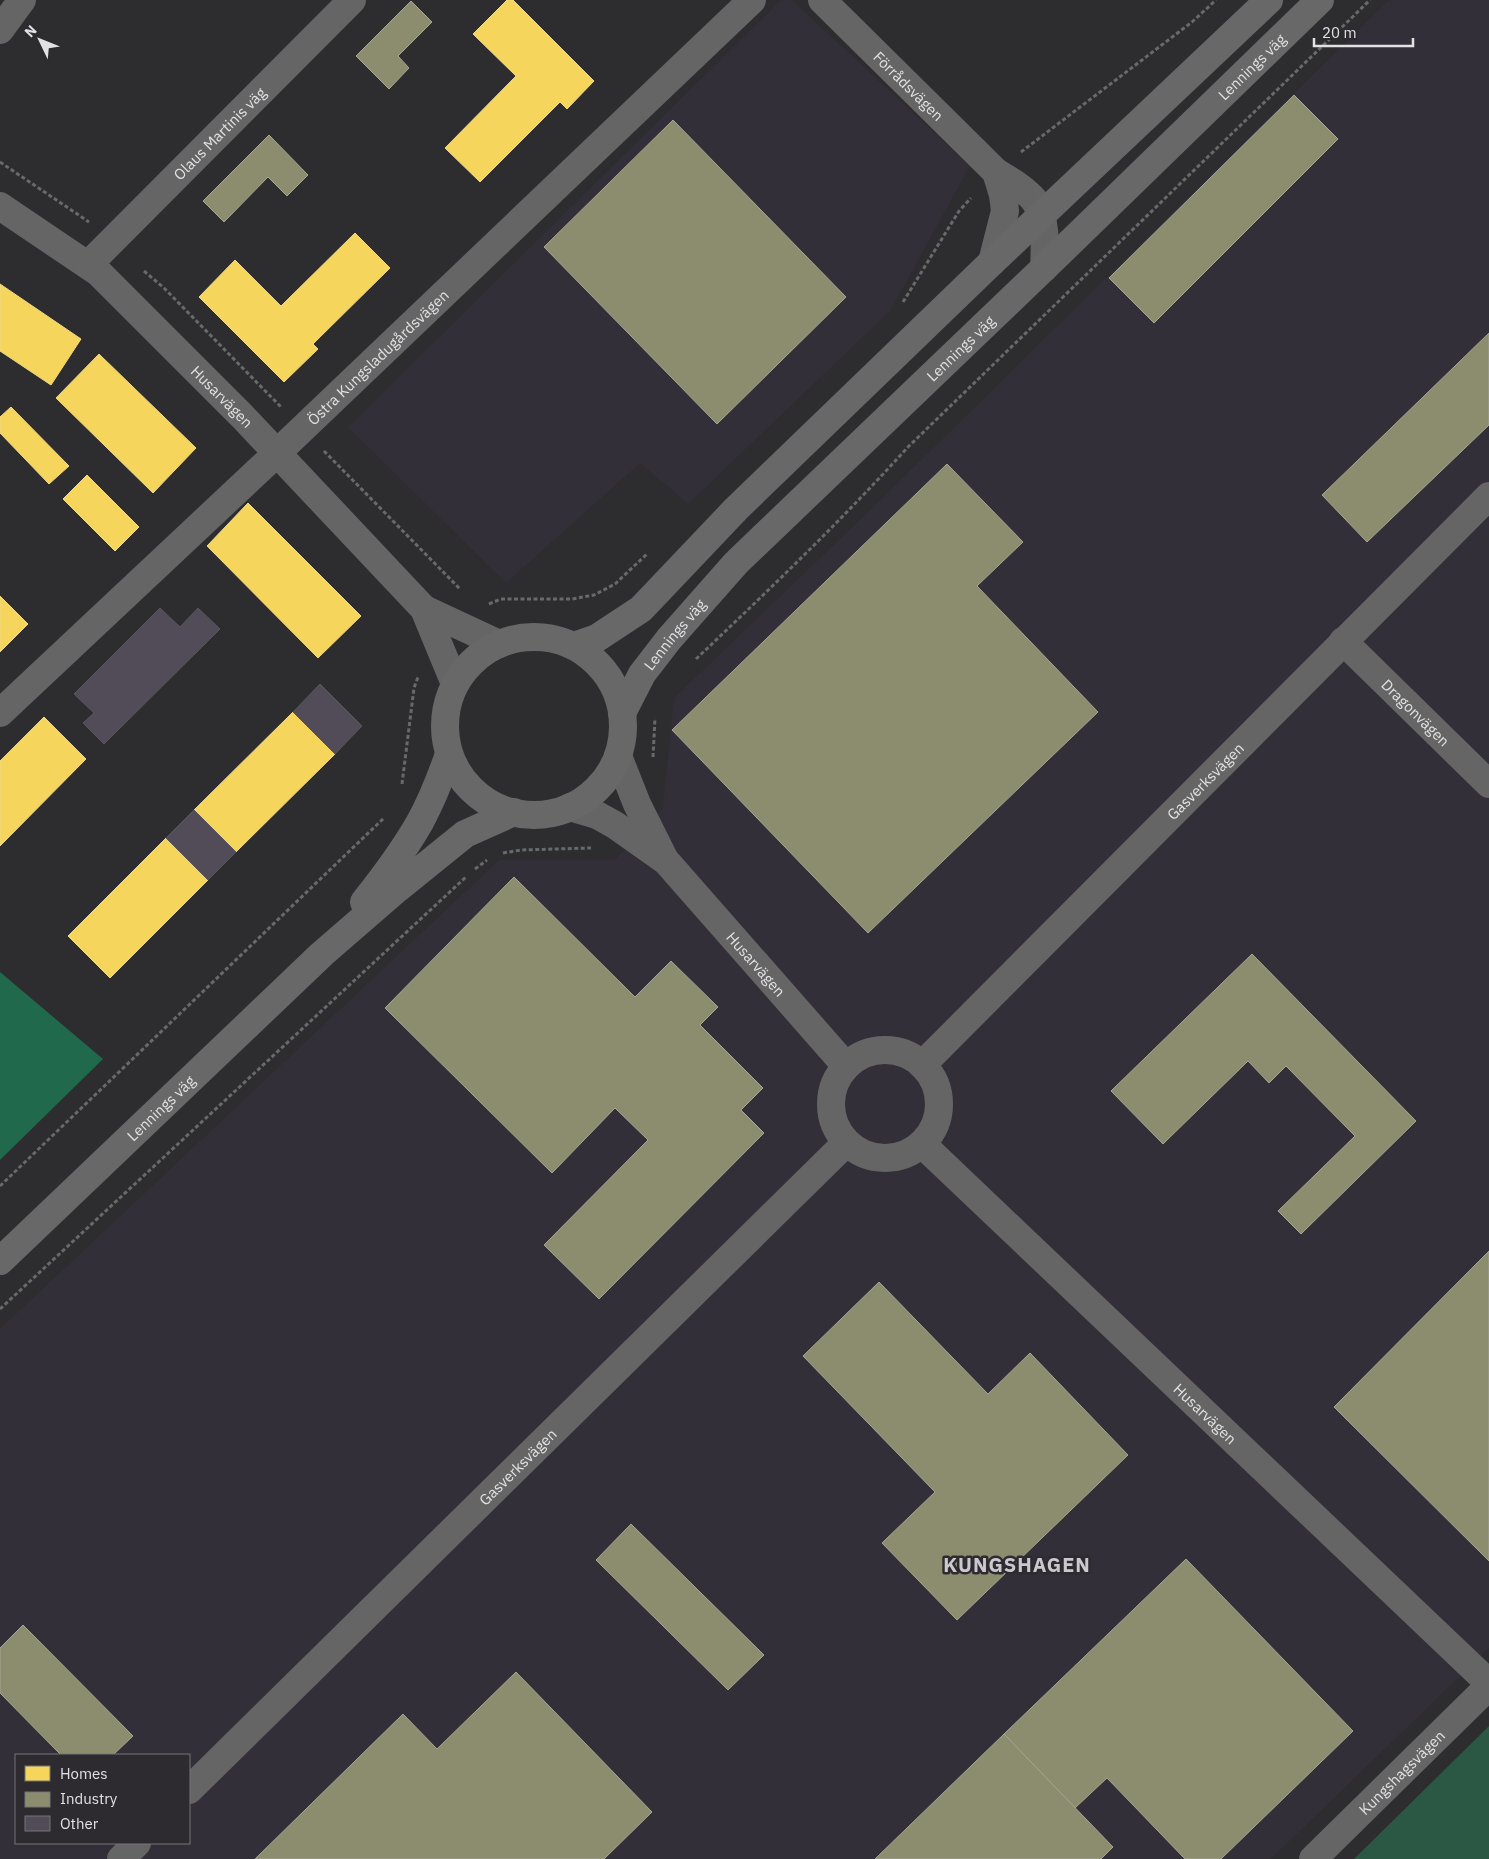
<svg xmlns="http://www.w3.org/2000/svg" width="1489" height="1859" viewBox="0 0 1489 1859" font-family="'IBM Plex Sans',sans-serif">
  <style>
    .built { fill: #332f39; fill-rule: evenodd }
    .green { fill: #2a5845 }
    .forest { fill: #21694c }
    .homes { fill: #f6d55c; stroke: #f0d985 }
    .industry { fill: #8c8c6e; stroke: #a6a691 }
    .building { fill: #514c58; stroke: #575658 }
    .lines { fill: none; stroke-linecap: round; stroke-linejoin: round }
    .path { stroke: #69696a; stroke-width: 3; stroke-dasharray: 4 2.5; stroke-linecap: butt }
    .minor { stroke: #666565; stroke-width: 28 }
    .secondary { stroke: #686868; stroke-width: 28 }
    .labels { text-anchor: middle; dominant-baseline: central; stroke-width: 5; stroke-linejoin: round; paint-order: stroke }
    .street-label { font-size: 15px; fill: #e2e1e4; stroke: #2d2b30 }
    .district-label { font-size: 20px; font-weight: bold; letter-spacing: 1px; fill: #cbc9cf; stroke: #2d2b30 }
  </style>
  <rect width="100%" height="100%" fill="#2d2c2f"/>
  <!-- built -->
  <g class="built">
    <polygon points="781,0 792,0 970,166 890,311 688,504 640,463 506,583 348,427"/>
    <path d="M1389,0H1489V1648L1271,1859H0V1329L499,860H615L663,808L674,698L865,515ZM16,1755H189V1843H16Z"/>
  </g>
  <!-- green -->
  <polygon class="green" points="1489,1726 1489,1859 1354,1859"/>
  <!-- forest -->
  <polygon class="forest" points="0,972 103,1059 0,1160"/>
  <!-- homes -->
  <g class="homes">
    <polygon points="507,0 513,0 594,81 567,109 560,102 480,182 445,148 516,76 473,34"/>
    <polygon points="355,233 390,268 313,344 318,349 284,382 199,297 235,260 281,306"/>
    <polygon points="0,284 81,339 51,385 0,351"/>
    <polygon points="99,354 196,448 153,493 56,398"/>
    <polygon points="11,407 69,466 49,484 0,433 0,417"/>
    <polygon points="87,475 139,527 115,551 63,499"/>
    <polygon points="248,503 361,616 318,658 207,546"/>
    <polygon points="0,596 28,624 0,652"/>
    <polygon points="293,712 335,754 236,852 194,810"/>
    <polygon points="44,717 86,759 0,846 0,761"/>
    <polygon points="166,838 208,880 110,978 68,936"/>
  </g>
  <!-- industry -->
  <g class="industry">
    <polygon points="411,1 432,22 398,56 409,68 389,89 356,56"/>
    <polygon points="1294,95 1338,139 1154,323 1109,278"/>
    <polygon points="673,120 846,297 717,424 544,247"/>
    <polygon points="269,135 308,175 287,196 268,177 224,222 203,201"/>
    <polygon points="1489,333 1489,425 1367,542 1322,495"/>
    <polygon points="947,464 1023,542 977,586 1098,712 868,933 672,730"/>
    <polygon points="514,877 635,997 671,961 718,1007 700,1025 763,1088 741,1110 764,1133 599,1299 544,1245 648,1140 615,1108 552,1173 385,1008"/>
    <polygon points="1252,954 1416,1121 1301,1234 1278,1211 1355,1136 1286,1066 1269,1083 1248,1061 1163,1144 1111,1091"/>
    <polygon points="1489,1251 1489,1561 1334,1407"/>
    <polygon points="879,1282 988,1394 1030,1353 1128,1455 957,1620 882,1543 935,1492 803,1356"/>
    <polygon points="631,1524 764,1655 728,1690 596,1560"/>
    <polygon points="1186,1559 1353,1731 1221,1859 1185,1859 1107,1778 1075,1808 1004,1734"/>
    <polygon points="23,1625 133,1736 113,1755 61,1755 0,1693 0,1648"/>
    <polygon points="516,1672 652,1812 604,1859 255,1859 403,1714 437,1749"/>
    <polygon points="1004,1734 1113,1847 1101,1859 875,1859"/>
  </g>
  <!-- building -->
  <g class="building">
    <polygon points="160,608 180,627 198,608 220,629 104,744 83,723 94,713 74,694"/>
    <polygon points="320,684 362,726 335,754 293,712"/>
    <polygon points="194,810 236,852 208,880 166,838"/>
  </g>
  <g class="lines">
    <!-- path -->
    <g class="path">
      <polyline points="1021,152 1192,22 1216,0"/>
      <polyline points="0,162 89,222"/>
      <polyline points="144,271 164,288 281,407"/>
      <polyline points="903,302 959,211 971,198"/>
      <polyline points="324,451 460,589"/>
      <polyline points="489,604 501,599 572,599 594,595 615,584 648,553"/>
      <path d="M696,659C769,590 841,521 908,447L1370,0"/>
      <polyline points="653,757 655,718"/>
      <polyline points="402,784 414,688 418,677"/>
      <polyline points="503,853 521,850 591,848"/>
      <polyline points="475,869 487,860"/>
      <polyline points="0,1186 384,818"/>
      <polyline points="0,1309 467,876"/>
    </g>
    <!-- minor -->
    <g class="minor">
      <path id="s1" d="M822,0L996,172C1009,180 1024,188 1034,200C1047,217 1045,248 1044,268"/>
      <polyline points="0,30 22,0"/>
      <path id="s2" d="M0,206L99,273L243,417L424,609L499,644"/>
      <polyline points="992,262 1005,211 1003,195 996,172"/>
      <path id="s3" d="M88,265L352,0"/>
      <polyline points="424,609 455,684"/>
      <path id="s4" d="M1343,641L1489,784"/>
      <path id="s5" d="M0,713L277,453L752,0"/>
      <polyline points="618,756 637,804 665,860"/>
      <path id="s6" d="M570,807L597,815L615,825L666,861L846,1066"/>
      <circle cx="885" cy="1104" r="54"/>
      <path id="s7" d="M922,1065L1489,496"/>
      <path id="s8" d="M922,1144L1489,1683"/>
      <path id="s9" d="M189,1790L846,1143"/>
      <polyline points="121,1859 137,1843"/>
      <path id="s10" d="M1313,1859L1489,1686"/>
    </g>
    <!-- secondary -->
    <g class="secondary">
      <circle cx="534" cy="726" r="89"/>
      <polyline points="574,646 597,638 641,609 736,509 992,262 1269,0"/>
      <path id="s11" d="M622,713L642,674L669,639L736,563L1044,268L1320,0"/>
      <path d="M364,902C384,877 404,850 420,822C432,800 441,777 449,754"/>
      <path id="s12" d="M0,1261L322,954L397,889L465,834L514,812"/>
    </g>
  </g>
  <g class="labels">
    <!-- street labels -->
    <g class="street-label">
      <text stroke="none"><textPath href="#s11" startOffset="905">Lennings väg</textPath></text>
      <text stroke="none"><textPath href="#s1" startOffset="122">Förrådsvägen</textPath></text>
      <text stroke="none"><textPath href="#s3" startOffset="186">Olaus Martinis väg</textPath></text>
      <text stroke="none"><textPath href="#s11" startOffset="500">Lennings väg</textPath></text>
      <text stroke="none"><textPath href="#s5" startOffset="519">Östra Kungsladugårdsvägen</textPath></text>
      <text stroke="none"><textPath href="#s2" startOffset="294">Husarvägen</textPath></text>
      <text stroke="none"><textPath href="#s11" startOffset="95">Lennings väg</textPath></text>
      <text stroke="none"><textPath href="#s4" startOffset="102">Dragonvägen</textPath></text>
      <text stroke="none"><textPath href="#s7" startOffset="401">Gasverksvägen</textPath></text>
      <text stroke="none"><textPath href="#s6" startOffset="248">Husarvägen</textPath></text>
      <text stroke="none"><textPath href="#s12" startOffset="222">Lennings väg</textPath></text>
      <text stroke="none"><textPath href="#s8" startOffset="391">Husarvägen</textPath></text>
      <text stroke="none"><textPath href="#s9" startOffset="461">Gasverksvägen</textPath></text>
      <text stroke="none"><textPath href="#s10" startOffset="124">Kungshagsvägen</textPath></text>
    </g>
    <!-- district labels -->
    <g class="district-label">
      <text x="1017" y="1564">KUNGSHAGEN</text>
    </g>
  </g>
  <!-- legend -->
  <rect x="15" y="1754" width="175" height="90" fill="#2d2b30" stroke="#757478"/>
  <rect x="25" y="1766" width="25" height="15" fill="#f6d55c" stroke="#757478"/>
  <text x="60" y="1779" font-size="15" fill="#e2e1e4">Homes</text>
  <rect x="25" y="1792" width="25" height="15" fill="#8c8c6e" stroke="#757478"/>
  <text x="60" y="1804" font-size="15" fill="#e2e1e4">Industry</text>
  <rect x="25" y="1816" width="25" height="15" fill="#514c58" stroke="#757478"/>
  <text x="60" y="1829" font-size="15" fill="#e2e1e4">Other</text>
  <!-- north arrow -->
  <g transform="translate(40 40) rotate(313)" stroke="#2d2b30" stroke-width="4" paint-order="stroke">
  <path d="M0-4L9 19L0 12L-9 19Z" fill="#e2e1e4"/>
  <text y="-8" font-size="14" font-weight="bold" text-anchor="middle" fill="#e2e1e4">N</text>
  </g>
  <!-- scale -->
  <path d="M1314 38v8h99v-8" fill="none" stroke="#e2e1e4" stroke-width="2.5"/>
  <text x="1322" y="38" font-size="15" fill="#e2e1e4" stroke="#2d2b30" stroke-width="4" paint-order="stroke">20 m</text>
</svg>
